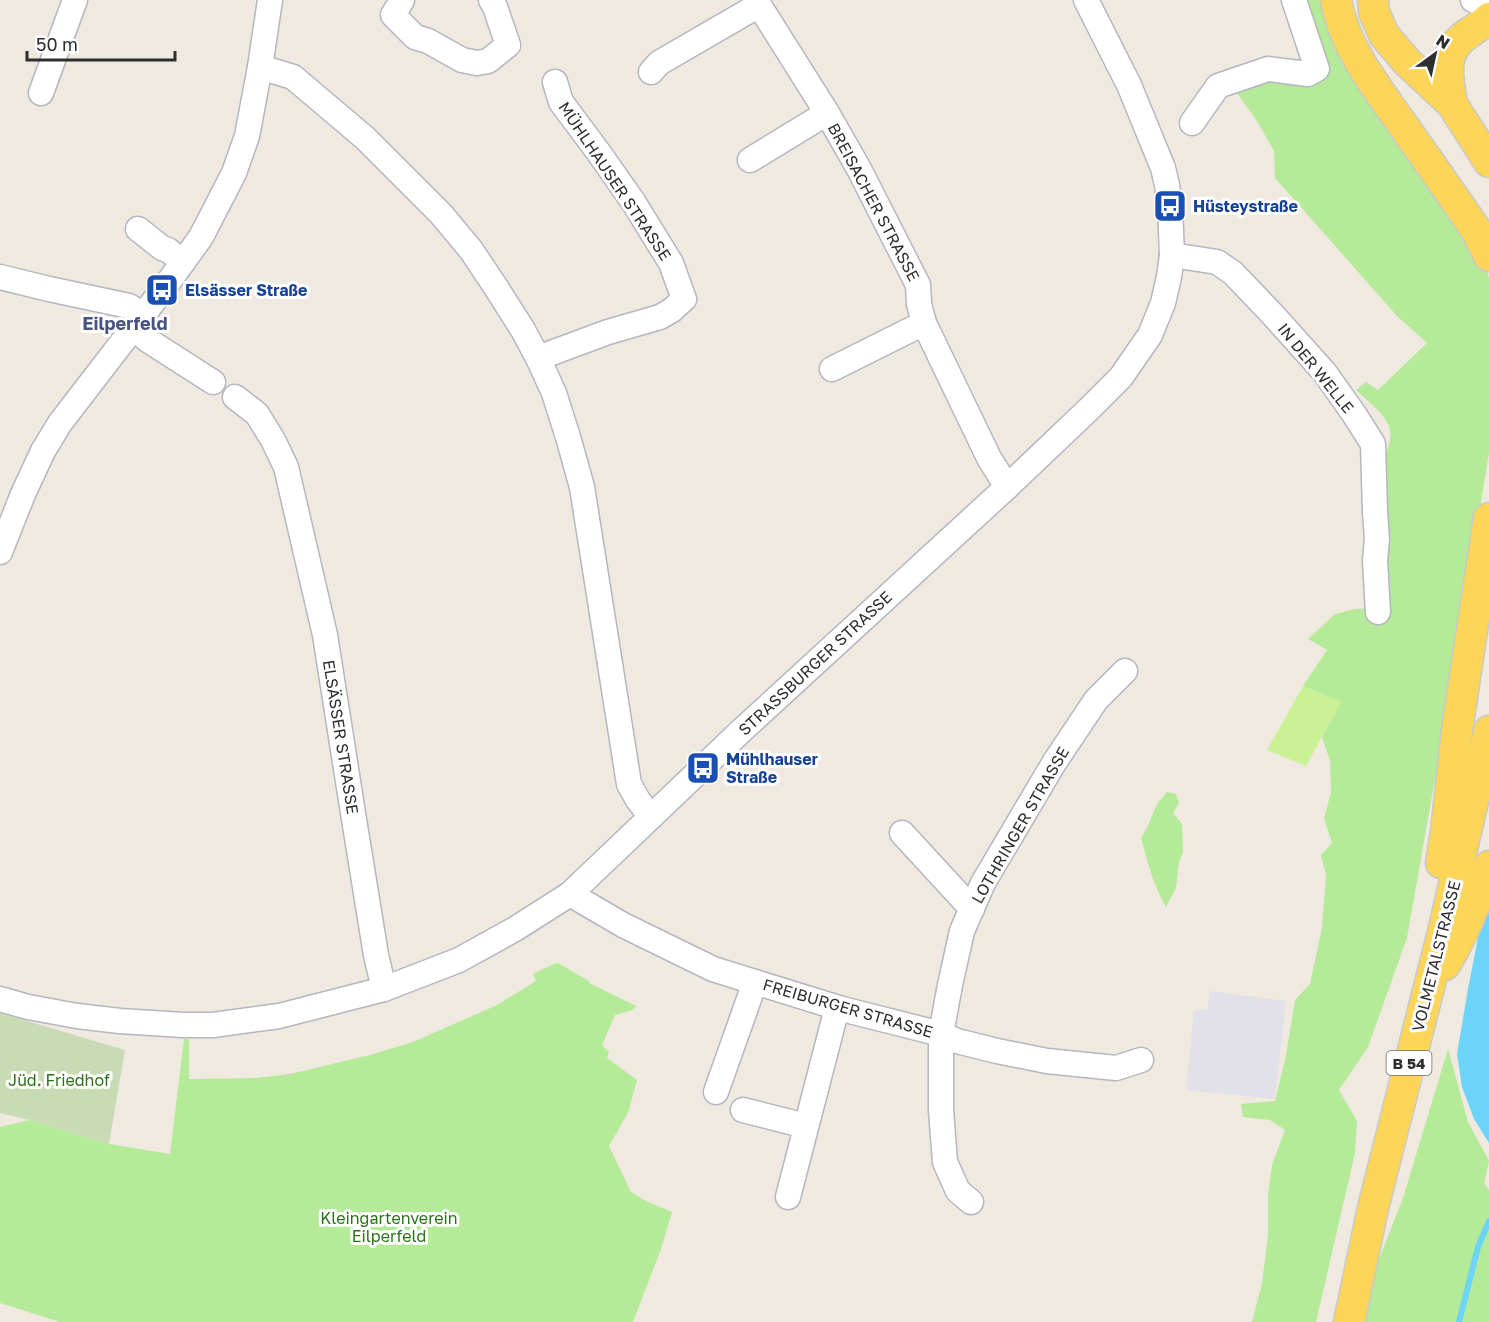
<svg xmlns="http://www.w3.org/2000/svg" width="1489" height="1322" viewBox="0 0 1489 1322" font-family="'Golos Text',sans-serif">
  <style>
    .industrial { fill: #e2e0e8 }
    .green { fill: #b5ea99 }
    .cemetery { fill: #c8dbb5 }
    .pitch { fill: #caf194 }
    .water { fill: #6cd4f8 }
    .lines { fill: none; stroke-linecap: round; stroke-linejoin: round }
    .stream { stroke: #6cd4f8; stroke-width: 6 }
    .minor-casing { stroke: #b4b6c2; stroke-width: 27 }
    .major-casing { stroke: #c9c9c9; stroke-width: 33 }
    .minor { stroke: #fff; stroke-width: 24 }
    .major { stroke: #fcd559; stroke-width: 30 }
    .labels { text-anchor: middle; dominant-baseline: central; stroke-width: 6; stroke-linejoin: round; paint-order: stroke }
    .shield { fill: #fff; stroke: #6d6d6d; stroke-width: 1.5 }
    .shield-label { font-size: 15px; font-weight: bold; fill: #2e2e2e }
    .street-label { font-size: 16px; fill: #2e2e2e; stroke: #fff }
    .transit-label { font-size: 16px; font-weight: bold; fill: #164399; stroke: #fff; text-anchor: start }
    .park-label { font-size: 16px; fill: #297315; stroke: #fff }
    .neighbourhood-label { font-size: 18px; font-weight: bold; fill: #495483; stroke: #fff }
  </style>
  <rect width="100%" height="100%" fill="#f0e9e0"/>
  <!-- industrial -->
  <polygon class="industrial" points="1210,991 1286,1001 1275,1099 1186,1090 1194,1010 1207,1010"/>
  <!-- green -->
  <g class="green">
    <path d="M1305,0H1326L1483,259L1489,278V453L1473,549L1451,688L1407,938L1368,1047L1339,1090L1357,1121L1355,1153L1316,1322H1252L1262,1283L1268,1235V1194L1272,1165L1285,1130L1270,1120L1243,1117L1241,1104L1275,1101L1286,1055L1295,1000L1310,984L1322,927L1326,874L1321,855L1332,843L1324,818L1331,792L1330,761L1322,737L1341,702L1303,686L1327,650L1308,639L1335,614L1355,609L1377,608L1379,468C1402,425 1388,420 1356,390L1366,382L1378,390L1427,343L1397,316L1275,178L1274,151L1257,121L1237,93L1218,86L1325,57L1316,26Z"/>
    <path d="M1167,792L1176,794L1179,803L1173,813L1182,824L1183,853L1180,859L1178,869L1176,888L1166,907C1153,884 1148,863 1141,838L1147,828L1157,804Z"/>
    <polygon points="558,963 589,981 589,983 636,1006 633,1010 615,1015 602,1045 609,1052 607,1058 637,1080 628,1113 609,1146 631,1192 646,1201 672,1212 661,1249 633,1322 60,1322 0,1303 0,1127 30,1120 109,1144 170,1154 184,1039 189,1039 189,1079 257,1078 290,1074 370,1055 413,1042 497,1005 536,981 533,974 554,964"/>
    <polygon points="1448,1049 1468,1122 1489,1161 1484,1183 1489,1190 1489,1322 1354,1322 1403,1198"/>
  </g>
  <!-- cemetery -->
  <polygon class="cemetery" points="0,1013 125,1050 109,1144 30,1120 0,1113"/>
  <!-- pitch -->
  <polygon class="pitch" points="1303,686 1341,702 1306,766 1267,750"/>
  <!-- water -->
  <polygon class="water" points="1489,902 1489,1143 1474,1119 1462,1087 1457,1054 1468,989 1480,927"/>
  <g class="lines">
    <!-- stream -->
    <polyline class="stream" points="1459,1322 1478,1247 1489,1221"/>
    <!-- minor casing -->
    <g class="minor-casing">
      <g id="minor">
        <polyline points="402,0 393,15 415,37 428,41 462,60 477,63 488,61 508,45 495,7 491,0"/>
        <polyline points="1473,0 1489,8"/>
        <polyline points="260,67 293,77 365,138 441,214 471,250 497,289 523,330 538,358 554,393 568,437 582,487 629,784 638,800 651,817"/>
        <polyline points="651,72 659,63 759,5 827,113 859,169 918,285 919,304 924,323 989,458 1007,487"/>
        <polyline points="41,93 75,0"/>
        <polyline points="1192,123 1218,86 1268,69 1308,74 1317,69 1294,0"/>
        <polyline points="750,160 827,113"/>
        <polyline points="138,229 162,248 168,250 183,262"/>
        <polyline points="1172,255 1217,262 1233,273 1274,316 1325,373 1354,414 1373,444 1375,512 1377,539 1375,561 1378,612"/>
        <polyline points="0,277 49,289 129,306 143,315"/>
        <polyline points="133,328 149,341 213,382"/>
        <polyline points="538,358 608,332 660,317 672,310 684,299 671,263 634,203 599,153 561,102 555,82"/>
        <polyline points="832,369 924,323"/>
        <polyline points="235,397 257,414 273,440 286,467 325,635 353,813 376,955 384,989"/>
        <polyline points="0,552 23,494 43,451 60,423 167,284 201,237 234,173 247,136 260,67 270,0"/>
        <polyline points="902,833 972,909"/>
        <polyline points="570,894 623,925 713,969 842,1009 941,1034 957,1041 997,1051 1047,1061 1116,1068 1141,1060"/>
        <polyline points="0,999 28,1007 77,1016 120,1021 183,1025 213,1025 279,1016 384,989 459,960 515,929 570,894 740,732 1007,487 1089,409 1121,377 1150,335 1163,303 1169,277 1172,255 1170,206 1167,185 1163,168 1129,85 1086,0"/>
        <polyline points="716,1092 755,982"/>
        <polyline points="743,1110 806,1126"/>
        <polyline points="788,1197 837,1008"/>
        <polyline points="971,1202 958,1191 945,1162 941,1110 941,1034 950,985 962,931 983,883 1054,763 1096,700 1125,671"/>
      </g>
    </g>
    <!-- major casing -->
    <g class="major-casing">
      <g id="major">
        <path d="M1336,0C1344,48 1378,89 1405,128C1429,162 1453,196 1476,230L1489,256"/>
        <polyline points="1373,0 1374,12 1384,35 1408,63 1452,104 1489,162"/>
        <path d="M1452,104C1448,77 1441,53 1466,35C1474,29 1482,25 1489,18"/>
        <polyline points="1441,863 1446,832 1457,730 1489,518"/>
        <path d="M1445,965C1464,934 1477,901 1489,866"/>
        <polyline points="1349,1322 1373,1208 1444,928 1489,731"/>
      </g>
    </g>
    <!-- minor -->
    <use href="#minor" class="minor"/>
    <!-- major -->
    <use href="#major" class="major"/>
  </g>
  <!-- icons -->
  <defs>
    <g id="bus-square" transform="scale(1.725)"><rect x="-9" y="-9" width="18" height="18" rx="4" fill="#1a4fb4" stroke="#fff"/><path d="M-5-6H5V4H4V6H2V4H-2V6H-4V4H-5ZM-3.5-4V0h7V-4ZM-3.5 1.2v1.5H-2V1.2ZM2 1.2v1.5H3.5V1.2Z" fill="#fff"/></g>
  </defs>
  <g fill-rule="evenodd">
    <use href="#bus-square" x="1170" y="206"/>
    <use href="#bus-square" x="162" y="290"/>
    <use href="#bus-square" x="703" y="768"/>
  </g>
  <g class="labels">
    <!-- shield labels -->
    <rect class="shield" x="1386.5" y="1051" width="45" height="24" rx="4.5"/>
    <g class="shield-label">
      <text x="1409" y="1063">B 54</text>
    </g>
    <!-- street labels -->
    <g class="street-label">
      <text transform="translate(615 181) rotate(56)">MÜHLHAUSER STRASSE</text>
      <text transform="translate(874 202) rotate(62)">BREISACHER STRASSE</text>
      <text transform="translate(1316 368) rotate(51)">IN DER WELLE</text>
      <text transform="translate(815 663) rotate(-43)">STRASSBURGER STRASSE</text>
      <text transform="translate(341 737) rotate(81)">ELSÄSSER STRASSE</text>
      <text transform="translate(1020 825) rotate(-60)">LOTHRINGER STRASSE</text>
      <text transform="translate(1436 956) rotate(-76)">VOLMETALSTRASSE</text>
      <text transform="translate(848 1008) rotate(16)">FREIBURGER STRASSE</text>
    </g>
    <!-- transit labels -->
    <g class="transit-label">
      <text x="1193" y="206">Hüsteystraße</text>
      <text x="185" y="290">Elsässer Straße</text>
      <text x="726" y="759">Mühlhauser<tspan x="726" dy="18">Straße</tspan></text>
    </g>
    <!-- park labels -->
    <g class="park-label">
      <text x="59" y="1080">Jüd. Friedhof</text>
      <text x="389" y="1218">Kleingartenverein<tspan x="389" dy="18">Eilperfeld</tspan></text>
    </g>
    <!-- neighbourhood labels -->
    <g class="neighbourhood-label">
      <text x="125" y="323">Eilperfeld</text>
    </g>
  </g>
  <!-- north arrow -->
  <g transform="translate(1435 54) rotate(33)" stroke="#ffffff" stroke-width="4.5" paint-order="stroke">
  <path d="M0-4.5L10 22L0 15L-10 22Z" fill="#2e2e2e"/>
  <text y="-9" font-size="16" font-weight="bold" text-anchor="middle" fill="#2e2e2e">N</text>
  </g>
  <!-- scale -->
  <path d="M27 51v9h148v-9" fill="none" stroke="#2e2e2e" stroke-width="3"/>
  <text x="36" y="51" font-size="18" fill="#2e2e2e" stroke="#ffffff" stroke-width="4.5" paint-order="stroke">50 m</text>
</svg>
